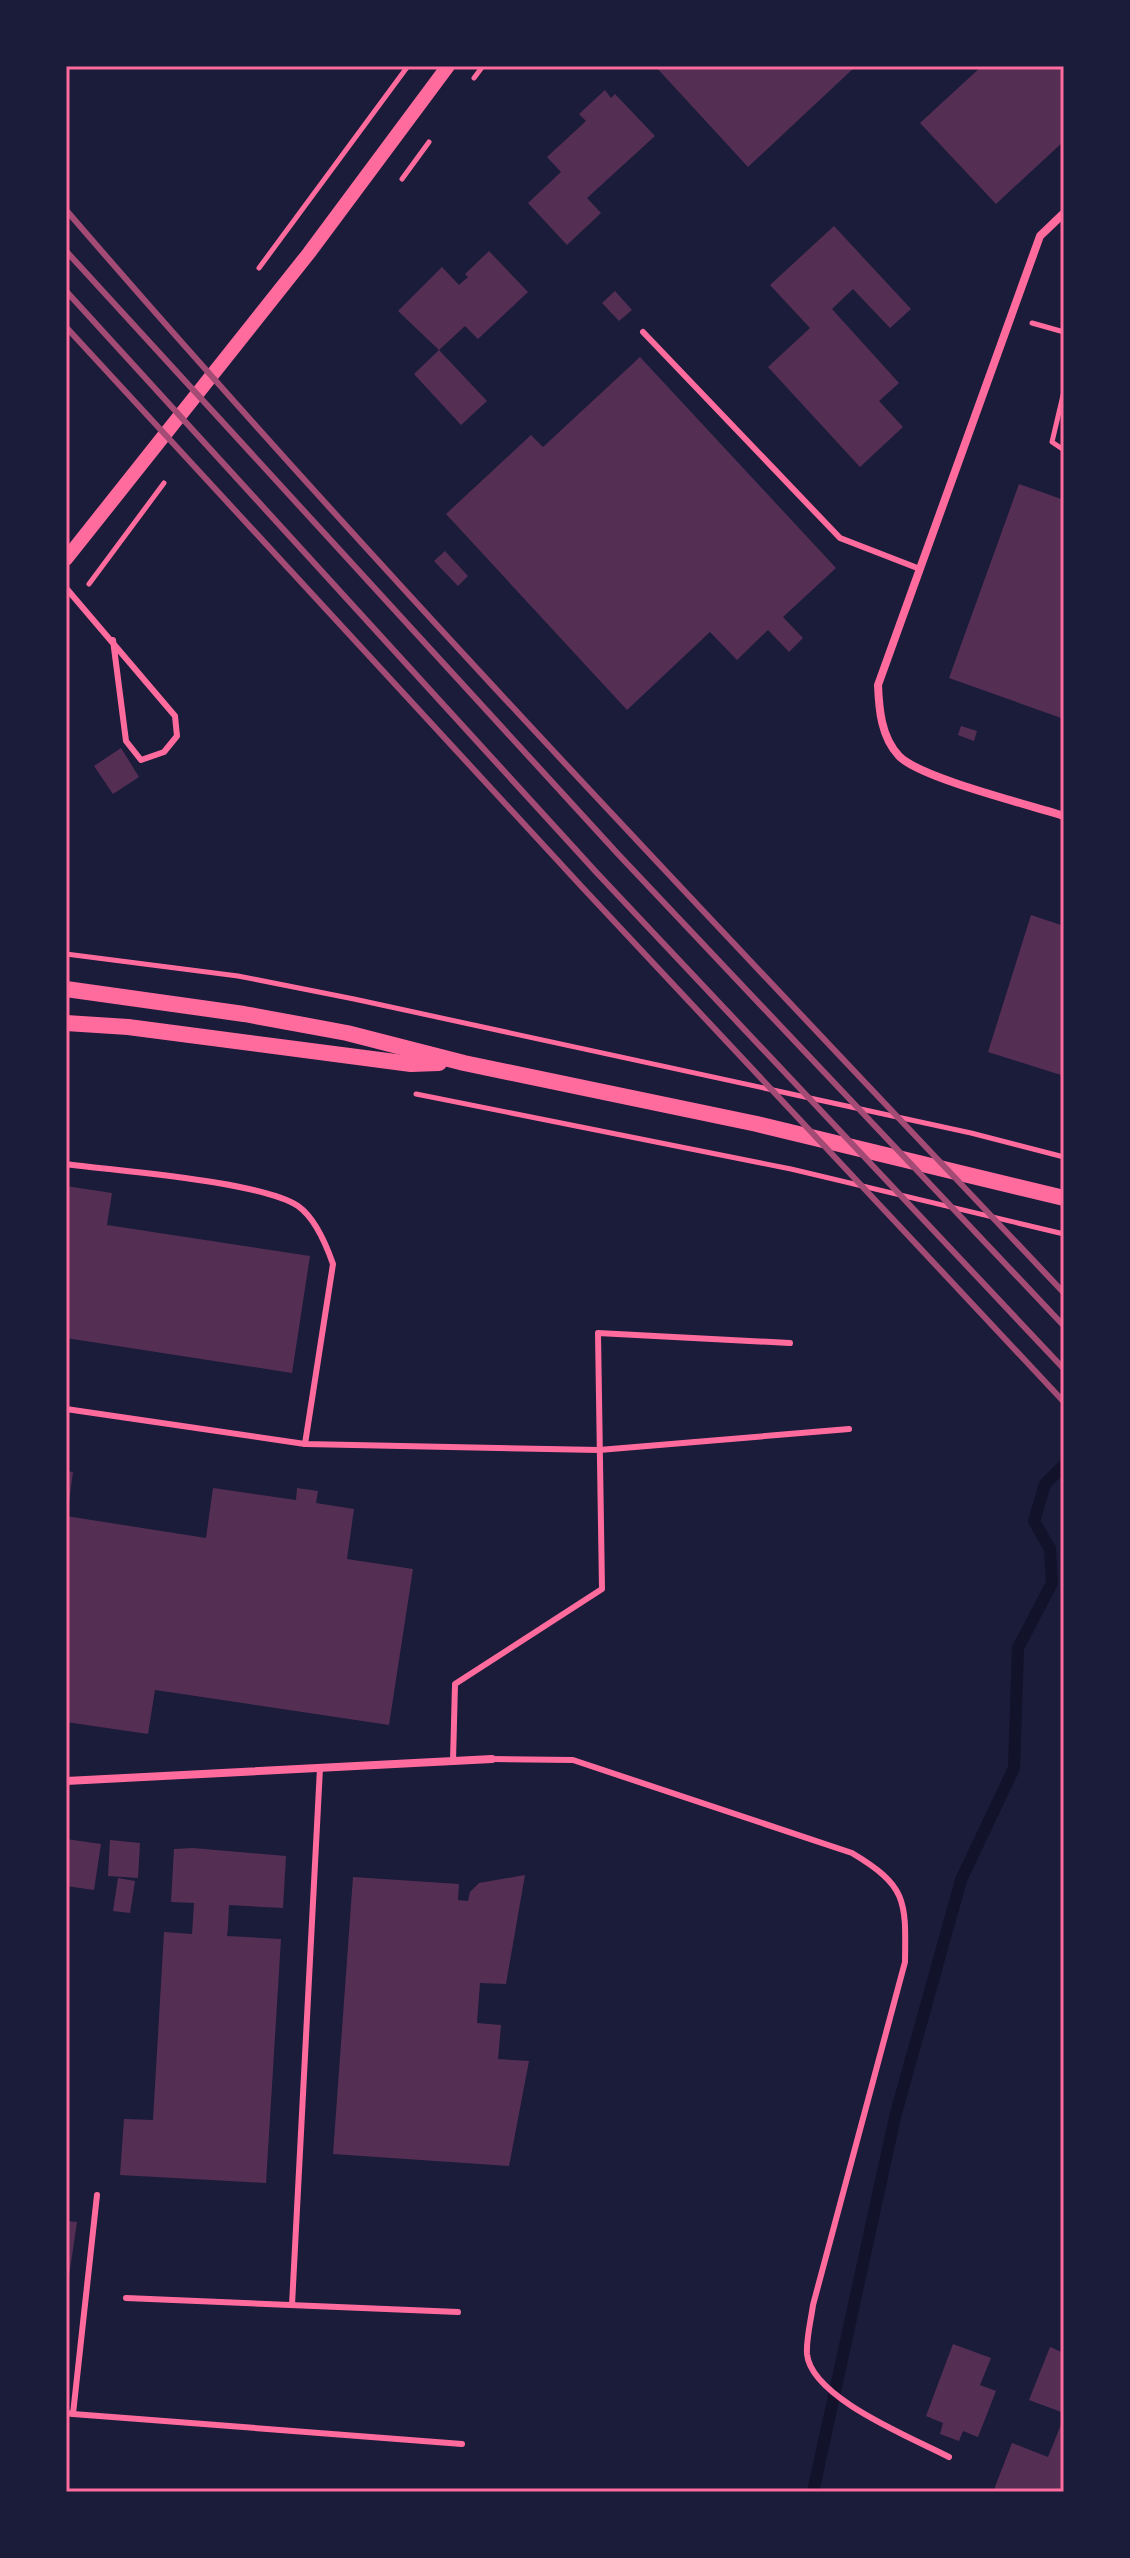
<svg xmlns="http://www.w3.org/2000/svg" width="1130" height="2558" viewBox="0 0 1130 2558" font-family="'Public Sans',sans-serif">
  <style>
    .lines { fill: none; stroke-linecap: round; stroke-linejoin: round }
    .stream { stroke: #12122b; stroke-width: 12 }
    .building { fill: #542f53 }
    .path { stroke: #ff6b9d; stroke-width: 5 }
    .service { stroke: #ff6b9d; stroke-width: 6 }
    .minor { stroke: #ff6b9d; stroke-width: 8 }
    .tertiary { stroke: #ff6b9d; stroke-width: 14 }
    .secondary { stroke: #ff6b9d; stroke-width: 16 }
    .rail { stroke: #a44b75; stroke-width: 6 }
    .neatline { fill: none; stroke: #ff6b9d; stroke-width: 3 }
  </style>
  <rect width="100%" height="100%" fill="#1b1b3a"/>
  <g class="lines">
    <!-- stream -->
    <polyline class="stream" points="813,2492 895,2117 961,1880 1014,1768 1018,1648 1052,1583 1050,1549 1034,1521 1045,1484 1064,1465"/>
  </g>
  <!-- building -->
  <g class="building">
    <polygon points="655,66 856,66 748,167"/>
    <polygon points="982,66 1064,66 1064,141 996,204 920,123"/>
    <polygon points="605,90 611,98 615,94 655,136 587,198 601,213 567,245 528,203 561,172 547,157 586,121 579,114"/>
    <polygon points="834,226 911,309 890,328 853,289 832,309 899,383 879,401 903,427 860,467 768,367 810,328 770,285"/>
    <polygon points="489,251 528,292 478,339 465,326 439,350 398,311 442,267 459,285 468,277 465,274"/>
    <polygon points="615,291 632,310 619,321 602,303"/>
    <polygon points="439,350 487,401 461,425 414,374"/>
    <polygon points="640,357 836,568 783,617 803,638 789,652 768,630 737,660 710,632 627,710 446,514 531,435 543,447"/>
    <polygon points="1019,484 1064,500 1064,719 949,678"/>
    <polygon points="445,551 468,576 458,586 434,561"/>
    <polygon points="961,726 977,731 974,741 958,735"/>
    <polygon points="121,748 139,777 113,794 94,766"/>
    <polygon points="1031,915 1064,926 1064,1076 988,1052"/>
    <polygon points="66,1186 112,1193 107,1225 310,1256 292,1373 66,1338"/>
    <polygon points="66,1471 73,1472 68,1510 66,1510"/>
    <polygon points="213,1488 296,1500 297,1488 318,1491 316,1503 354,1509 347,1559 413,1569 389,1725 155,1690 148,1734 66,1722 66,1516 206,1538"/>
    <polygon points="66,1839 101,1844 94,1890 66,1886"/>
    <polygon points="110,1840 140,1843 138,1878 108,1876"/>
    <polygon points="193,1848 286,1856 283,1908 229,1905 228,1927 227,1936 281,1939 266,2183 120,2175 124,2119 153,2120 164,1932 192,1934 194,1903 171,1902 174,1849"/>
    <polygon points="525,1875 506,1984 480,1983 477,2023 501,2025 498,2059 529,2061 509,2166 333,2154 353,1877 459,1884 458,1900 468,1901 470,1892 479,1883"/>
    <polygon points="118,1878 135,1881 130,1913 113,1911"/>
    <polygon points="66,2221 77,2222 68,2283 66,2283"/>
    <polygon points="953,2344 991,2358 980,2385 996,2391 978,2437 963,2431 959,2441 940,2434 943,2423 926,2416"/>
    <polygon points="1050,2347 1064,2353 1064,2413 1029,2400"/>
    <polygon points="1064,2417 1064,2492 993,2492 1012,2443 1048,2457"/>
  </g>
  <g class="lines">
    <!-- path -->
    <g class="path">
      <polyline points="474,78 483,66"/>
      <polyline points="402,179 429,142"/>
      <polyline points="259,268 408,66"/>
      <polyline points="1032,323 1064,332"/>
      <polyline points="1064,391 1052,442 1064,450"/>
      <polyline points="89,584 164,483"/>
      <polyline points="66,954 238,976 354,999 971,1133 1064,1157"/>
      <polyline points="416,1094 791,1169 1064,1234"/>
    </g>
    <!-- service -->
    <g class="service">
      <polyline points="643,332 840,538 920,569"/>
      <polyline points="66,588 175,716 177,736 164,752 141,760 126,741 113,640"/>
      <path d="M66,1164C116,1171 261,1181 298,1206C315,1218 326,1244 333,1264L305,1444"/>
      <polyline points="66,1409 305,1444 599,1450 849,1429"/>
      <path d="M492,1759L573,1760L852,1853C907,1886 906,1900 905,1962L813,2305C811,2320 806,2339 807,2354C811,2398 913,2438 949,2457"/>
      <polyline points="453,1761 455,1684 602,1589 598,1333 790,1343"/>
      <polyline points="126,2298 458,2312"/>
      <polyline points="292,2305 320,1768"/>
      <polyline points="66,2413 73,2414 97,2195"/>
      <polyline points="73,2414 462,2444"/>
    </g>
    <!-- minor -->
    <g class="minor">
      <path d="M1064,213L1040,236L878,685C879,709 881,737 899,756C920,778 1030,805 1064,816"/>
      <polyline points="66,1781 492,1759"/>
    </g>
    <!-- tertiary -->
    <polyline class="tertiary" points="66,559 309,253 448,66"/>
    <!-- secondary -->
    <g class="secondary">
      <polyline points="66,989 244,1014 347,1033 464,1063 757,1124 1064,1198"/>
      <polyline points="66,1023 128,1027 411,1064 439,1063"/>
    </g>
    <!-- rail -->
    <g class="rail">
      <path d="M66,210C387,582 727,936 1064,1293"/>
      <polyline points="66,251 618,854 1064,1326"/>
      <polyline points="66,291 597,873 1064,1369"/>
      <polyline points="66,327 582,887 1064,1402"/>
    </g>
  </g>
  <!-- border -->
  <rect width="1130" height="2558" fill="none" stroke="#1b1b3a" stroke-width="136"/>
  <rect x="68" y="68" width="994" height="2422" class="neatline"/>
</svg>
